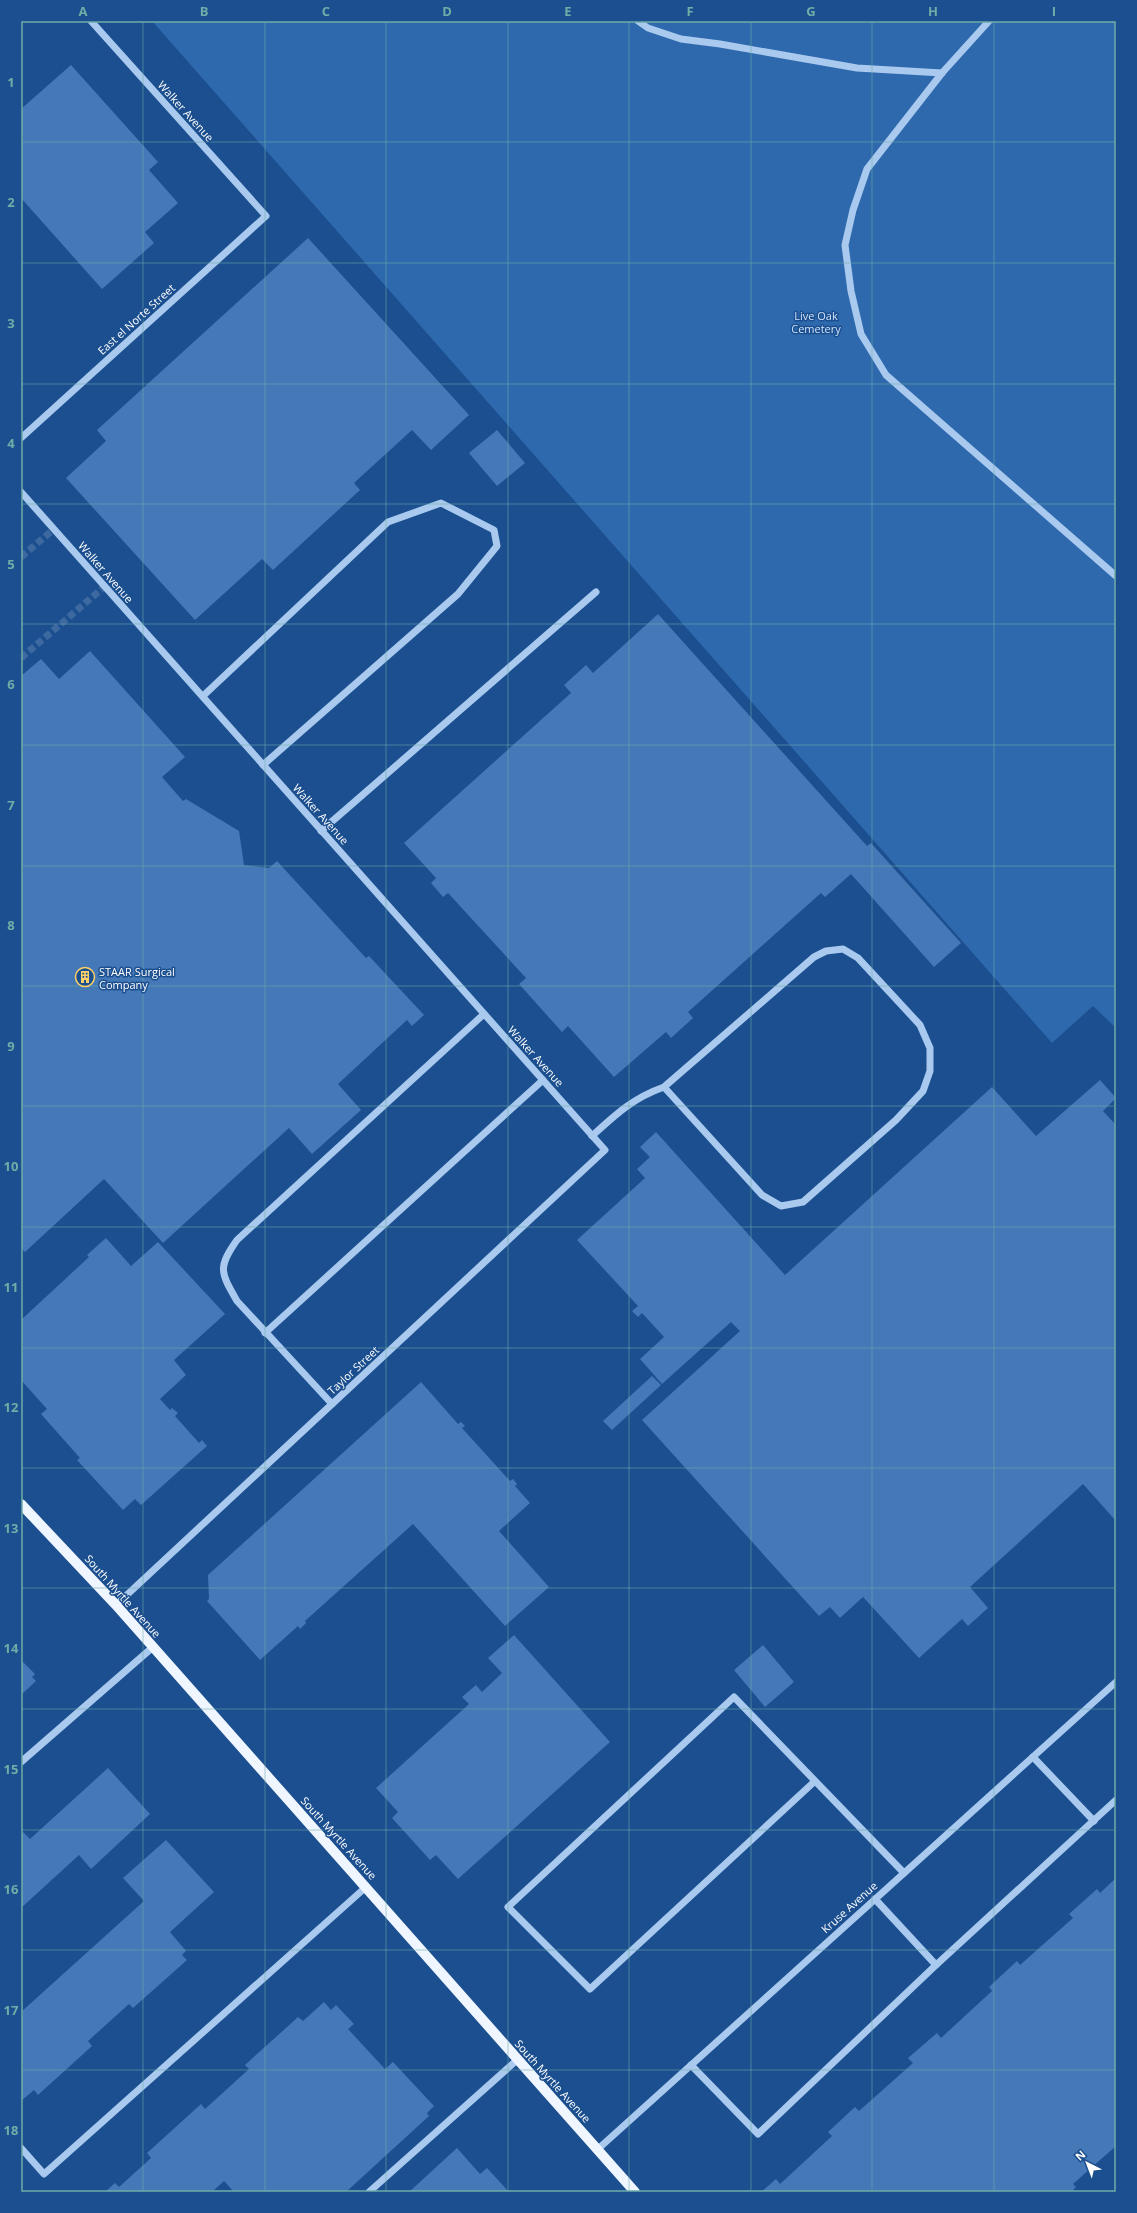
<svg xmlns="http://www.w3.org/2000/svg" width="1137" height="2213" viewBox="0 0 1137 2213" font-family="'Open Sans',sans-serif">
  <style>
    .green { fill: #2e69ad }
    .building { fill: #4478b7 }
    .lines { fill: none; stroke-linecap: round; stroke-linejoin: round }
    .minor-tunnel { stroke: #3d69a0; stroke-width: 7; stroke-dasharray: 7 3.5; stroke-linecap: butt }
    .minor { stroke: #a9c9ee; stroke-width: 7 }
    .major { stroke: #f0f6ff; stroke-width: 10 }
    .grid { fill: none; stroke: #6fada8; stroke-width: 1; stroke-opacity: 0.55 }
    .labels { text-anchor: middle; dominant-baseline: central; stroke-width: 3; stroke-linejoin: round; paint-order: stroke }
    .street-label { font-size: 11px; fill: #fff; stroke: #1b4f8f }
    .park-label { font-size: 11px; fill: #cfe3fa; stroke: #1b4f8f }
    .poi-label { font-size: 11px; fill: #fff; stroke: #1b4f8f; text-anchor: start }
    .neatline { fill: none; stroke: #6fada8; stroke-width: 1.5 }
    .grid-label { font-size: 13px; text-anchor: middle; font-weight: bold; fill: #6fada8 }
  </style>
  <rect width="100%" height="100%" fill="#1b4f8f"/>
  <!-- green -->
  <polygon class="green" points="152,21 1116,21 1116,1028 1093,1006 1052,1043"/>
  <!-- building -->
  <g class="building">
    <polygon points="71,65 158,162 149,170 178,203 145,232 154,243 102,289 21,198 21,109"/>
    <polygon points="308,238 469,415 431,450 412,430 354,483 360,490 273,570 262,559 195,620 66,478 106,441 97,430"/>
    <polygon points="497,430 525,463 497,486 469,453"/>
    <polygon points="658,614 867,846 871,843 961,943 934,967 851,874 825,897 821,893 688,1012 693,1018 671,1038 666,1032 614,1077 568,1026 562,1032 519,984 526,978 448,893 443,897 431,883 436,878 404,843 571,693 564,685 586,665 593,673"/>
    <polygon points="90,651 185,757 162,777 183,801 186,799 239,831 244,865 269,868 277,861 366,958 369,956 424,1015 412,1026 407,1020 338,1084 361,1110 312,1154 289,1128 163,1243 104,1179 25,1252 21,1248 21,676 41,659 59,679"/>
    <polygon points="1100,1080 1116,1098 1103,1111 1116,1125 1116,1521 1083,1484 970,1587 988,1608 968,1626 962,1619 919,1658 863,1597 840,1618 830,1607 819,1616 642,1420 740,1331 731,1322 662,1384 640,1359 664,1337 642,1313 638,1317 632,1311 638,1306 577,1240 645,1178 637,1169 650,1157 640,1147 656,1132 785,1275 992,1087 1036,1136"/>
    <polygon points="106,1238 131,1266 158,1242 225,1314 174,1360 186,1375 160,1399 170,1410 172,1408 178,1413 175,1416 199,1443 202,1440 207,1446 141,1505 135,1499 123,1510 77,1460 80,1458 41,1414 47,1409 21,1380 21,1320 89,1257 87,1255"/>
    <polygon points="652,1376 661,1385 612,1430 603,1421"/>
    <polygon points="421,1382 458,1424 461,1422 465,1426 462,1428 510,1481 513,1479 517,1484 515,1486 530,1503 499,1531 549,1587 505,1626 413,1524 305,1621 306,1623 300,1629 298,1626 260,1660 207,1601 209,1599 208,1575"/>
    <polygon points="514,1635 610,1742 458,1879 436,1855 430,1860 392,1818 398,1812 376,1788 469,1704 462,1697 476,1685 482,1692 502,1673 488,1658"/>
    <polygon points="763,1645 794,1682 765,1707 734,1670"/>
    <polygon points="21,1660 35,1674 32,1677 36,1681 21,1695"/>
    <polygon points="108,1768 150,1814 91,1869 79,1855 21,1908 21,1830 30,1839"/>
    <polygon points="166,1840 214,1892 170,1932 186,1951 182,1955 187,1960 133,2008 129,2004 88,2041 92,2046 38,2095 34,2090 21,2101 21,2012 144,1901 123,1878"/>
    <polygon points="1116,1878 1116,2146 1073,2184 1076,2187 1071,2192 761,2192 776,2179 780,2184 832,2136 828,2132 855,2107 859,2111 913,2063 908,2058 937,2033 941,2038 992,1991 989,1987 1017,1961 1020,1965 1073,1918 1069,1914 1097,1889 1100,1893"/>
    <polygon points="324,2002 331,2010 336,2005 354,2024 348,2029 385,2069 393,2062 434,2106 427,2113 429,2116 346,2192 234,2192 224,2181 212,2192 105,2192 115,2183 119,2187 151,2158 147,2153 201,2104 205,2109 249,2069 245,2065 298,2017 303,2021"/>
    <polygon points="457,2148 480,2174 487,2168 509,2192 409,2192"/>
  </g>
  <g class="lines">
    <!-- minor-tunnel -->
    <g class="minor-tunnel">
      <polyline points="21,557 54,529"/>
      <polyline points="21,658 104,587"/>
    </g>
    <!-- minor -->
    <g class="minor">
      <polyline points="638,21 648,28 681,39 720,44 857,68 942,73"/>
      <polyline points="989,21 942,73 867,169 853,210 845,245 851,291 861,334 886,375 1116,576"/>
      <polyline points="21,438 266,216 91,21"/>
      <polyline points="21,492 605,1150 116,1605"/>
      <polyline points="203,696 388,522 441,503 494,530 497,546 458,594 263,765"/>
      <polyline points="321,831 596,592"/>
      <path d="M592,1136C616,1114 633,1098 664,1087L762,1195L781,1206L803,1202L896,1120L923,1091L930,1071V1048L920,1025L858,958L843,949L826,951L814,957L664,1087"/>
      <polyline points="265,1333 543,1080"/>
      <path d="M332,1404L237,1301C221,1273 217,1268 237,1240L484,1014"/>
      <polyline points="1033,1757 1094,1821"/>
      <polyline points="21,1762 153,1647"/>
      <polyline points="815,1781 590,1989 508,1907 734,1697 904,1873"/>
      <polyline points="875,1899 936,1965"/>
      <polyline points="691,2065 758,2134 936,1965 1116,1800"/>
      <polyline points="21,2148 44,2174 366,1887"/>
      <polyline points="598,2149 1116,1682"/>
      <polyline points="369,2192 517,2060"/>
    </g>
    <!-- major -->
    <polyline class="major" points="21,1504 116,1605 635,2192"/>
  </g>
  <!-- grid -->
  <path class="grid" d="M143,21V2192M265,21V2192M386,21V2192M508,21V2192M629,21V2192M751,21V2192M872,21V2192M994,21V2192M21,142H1116M21,263H1116M21,384H1116M21,504H1116M21,624H1116M21,745H1116M21,866H1116M21,986H1116M21,1106H1116M21,1227H1116M21,1348H1116M21,1468H1116M21,1588H1116M21,1709H1116M21,1830H1116M21,1950H1116M21,2070H1116"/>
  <!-- icons -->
  <defs>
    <g id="building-ring" transform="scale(1)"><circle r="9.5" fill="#1b4f8f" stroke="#ffd166" stroke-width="1.5"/><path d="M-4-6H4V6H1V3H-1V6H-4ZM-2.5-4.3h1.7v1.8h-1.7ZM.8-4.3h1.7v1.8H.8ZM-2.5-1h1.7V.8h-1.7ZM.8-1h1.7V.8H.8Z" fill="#ffd166"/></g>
  </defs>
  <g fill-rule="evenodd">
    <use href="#building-ring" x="85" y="977"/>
  </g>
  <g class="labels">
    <!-- street labels -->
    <g class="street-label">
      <text transform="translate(186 111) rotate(48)">Walker Avenue</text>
      <text transform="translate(136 319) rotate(-42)">East el Norte Street</text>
      <text transform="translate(106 572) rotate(49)">Walker Avenue</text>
      <text transform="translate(321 814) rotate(48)">Walker Avenue</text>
      <text transform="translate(536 1056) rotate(48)">Walker Avenue</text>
      <text transform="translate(353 1370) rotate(-43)">Taylor Street</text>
      <text transform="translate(123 1596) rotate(48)">South Myrtle Avenue</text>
      <text transform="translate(339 1838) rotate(48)">South Myrtle Avenue</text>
      <text transform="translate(849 1907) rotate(-42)">Kruse Avenue</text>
      <text transform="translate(553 2081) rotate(48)">South Myrtle Avenue</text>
    </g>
    <!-- park labels -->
    <g class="park-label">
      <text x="816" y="315">Live Oak<tspan x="816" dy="13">Cemetery</tspan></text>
    </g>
    <!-- poi labels -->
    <g class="poi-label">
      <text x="99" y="971">STAAR Surgical<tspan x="99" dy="13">Company</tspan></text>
    </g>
  </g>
  <!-- border -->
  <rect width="1137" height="2213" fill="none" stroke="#1b4f8f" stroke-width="44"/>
  <!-- north arrow -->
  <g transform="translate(1087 2163) rotate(318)" stroke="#1b4f8f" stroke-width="3" paint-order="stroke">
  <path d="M0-3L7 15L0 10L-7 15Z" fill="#ffffff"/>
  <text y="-6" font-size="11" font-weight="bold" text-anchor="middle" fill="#ffffff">N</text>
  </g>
  <rect x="22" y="22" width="1093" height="2169" class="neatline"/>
  <g class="grid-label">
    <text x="83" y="16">A</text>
    <text x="204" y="16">B</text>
    <text x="326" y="16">C</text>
    <text x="447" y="16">D</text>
    <text x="568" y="16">E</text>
    <text x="690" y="16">F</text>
    <text x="811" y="16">G</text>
    <text x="933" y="16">H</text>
    <text x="1054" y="16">I</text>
    <text x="11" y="87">1</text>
    <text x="11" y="207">2</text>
    <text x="11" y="328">3</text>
    <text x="11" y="448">4</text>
    <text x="11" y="569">5</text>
    <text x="11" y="689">6</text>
    <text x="11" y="810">7</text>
    <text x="11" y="930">8</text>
    <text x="11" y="1051">9</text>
    <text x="11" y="1171">10</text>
    <text x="11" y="1292">11</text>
    <text x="11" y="1412">12</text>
    <text x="11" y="1533">13</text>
    <text x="11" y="1653">14</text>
    <text x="11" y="1774">15</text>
    <text x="11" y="1894">16</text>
    <text x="11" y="2015">17</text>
    <text x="11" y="2135">18</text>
  </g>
</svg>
